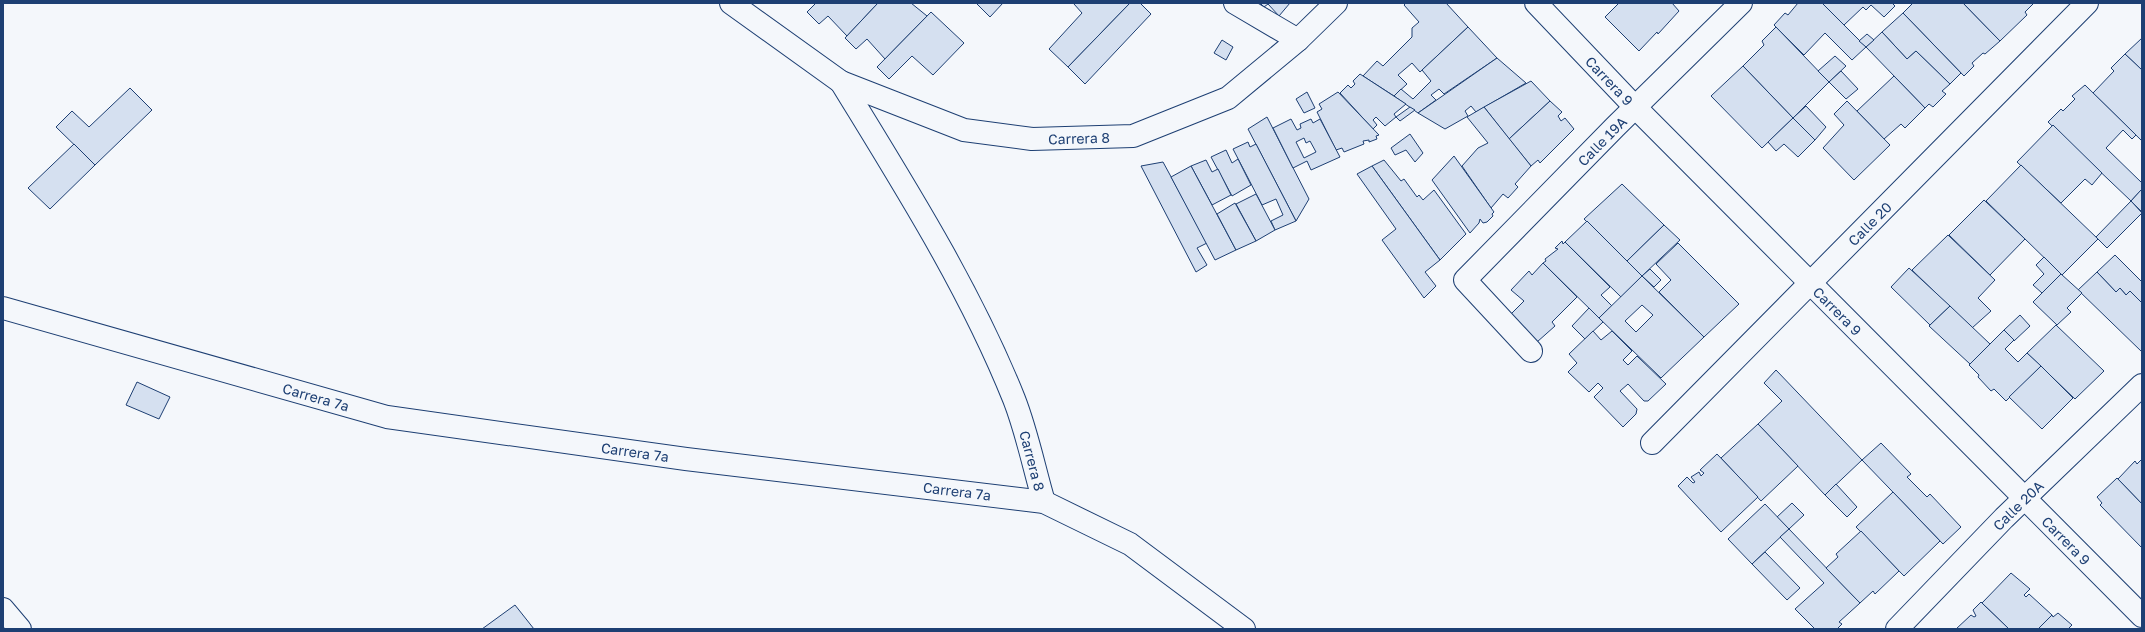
<svg xmlns="http://www.w3.org/2000/svg" width="2145" height="632" viewBox="0 0 2145 632" font-family="'Golos Text',sans-serif">
  <style>
    .building { fill: #d5e0f0; stroke: #1d3f73; fill-rule: evenodd }
    .lines { fill: none; stroke-linecap: round; stroke-linejoin: round }
    .minor-casing { stroke: #1d3f73; stroke-width: 24 }
    .minor { stroke: #f4f7fb; stroke-width: 22 }
    .labels { text-anchor: middle; dominant-baseline: central; stroke-width: 3; stroke-linejoin: round; paint-order: stroke }
    .street-label { font-size: 14px; fill: #1d3f73; stroke: #f4f7fb }
  </style>
  <rect width="100%" height="100%" fill="#f4f7fb"/>
  <!-- building -->
  <g class="building">
    <polygon points="816,3 878,3 847,36 828,16 819,24 807,12"/>
    <polygon points="878,3 911,3 927,16 885,59 867,39 856,49 845,38"/>
    <polygon points="976,3 1003,3 990,17"/>
    <polygon points="1075,3 1130,3 1068,67 1049,49 1082,13 1074,4"/>
    <polygon points="1130,3 1140,3 1151,14 1085,84 1068,67"/>
    <polygon points="1260,3 1290,3 1279,16 1268,4 1264,7"/>
    <polygon points="1406,3 1446,3 1468,27 1420,72 1412,63 1398,75 1407,84 1394,96 1363,76 1377,61 1383,66 1412,37 1412,28 1419,22 1404,5"/>
    <polygon points="1619,3 1672,3 1679,11 1658,34 1657,32 1639,51 1605,17"/>
    <polygon points="1798,3 1822,3 1866,47 1852,60 1825,33 1804,55 1774,25 1785,13 1788,15"/>
    <polygon points="1822,3 1892,3 1895,6 1884,17 1871,5 1866,10 1863,7 1844,25"/>
    <polygon points="1913,3 1963,3 2000,41 1985,54 1983,53 1972,63 1974,66 1964,76 1903,13"/>
    <polygon points="1963,3 2034,3 2025,12 2027,15 2000,41"/>
    <polygon points="931,12 964,43 933,75 912,56 889,79 877,67"/>
    <polygon points="1903,13 1961,73 1950,84 1916,51 1907,59 1882,32"/>
    <polygon points="1468,27 1497,58 1444,94 1439,89 1431,95 1436,100 1418,113 1394,96 1401,89 1413,99 1431,81 1422,70"/>
    <polygon points="1776,27 1829,82 1793,118 1743,66 1764,45 1762,41"/>
    <polygon points="1882,32 1907,59 1916,51 1950,84 1942,91 1946,94 1933,107 1929,104 1925,108 1866,47"/>
    <polygon points="1867,34 1874,40 1866,47 1859,41"/>
    <polygon points="2142,38 2142,70 2125,54"/>
    <polygon points="1222,40 1233,47 1226,60 1214,53"/>
    <polygon points="2125,54 2142,70 2142,141 2093,93 2114,71 2111,68"/>
    <polygon points="1835,56 1846,66 1829,82 1818,71"/>
    <polygon points="1497,58 1526,83 1476,112 1471,106 1465,111 1468,116 1445,129 1418,113"/>
    <polygon points="1743,66 1793,118 1762,148 1711,96"/>
    <polygon points="1841,71 1858,89 1846,99 1829,82"/>
    <polygon points="1360,74 1406,104 1394,114 1396,117 1385,126 1376,117 1373,120 1377,125 1373,129 1340,93 1348,85 1351,88 1355,84 1353,81"/>
    <polygon points="1894,76 1925,108 1905,128 1901,124 1884,139 1857,111"/>
    <polygon points="1531,81 1550,101 1509,139 1484,107"/>
    <polygon points="2085,85 2136,135 2132,139 2123,130 2106,148 2142,183 2142,189 2131,201 2048,122 2061,109 2063,111 2075,99 2072,96"/>
    <polygon points="130,88 152,110 95,165 56,127 72,111 89,127"/>
    <polygon points="1307,92 1315,108 1304,113 1296,99"/>
    <polygon points="1338,92 1379,135 1376,136 1377,139 1369,142 1369,140 1363,141 1364,144 1344,152 1342,148 1336,150 1317,112 1322,109 1319,104"/>
    <polygon points="1550,101 1562,112 1558,116 1561,121 1565,118 1574,129 1540,163 1538,160 1531,166 1509,139"/>
    <polygon points="1847,101 1890,145 1854,180 1823,148 1844,125 1834,114"/>
    <polygon points="1806,106 1826,127 1815,140 1793,118"/>
    <polygon points="1410,107 1415,110 1400,121 1396,117"/>
    <polygon points="1484,107 1531,166 1515,184 1518,187 1508,198 1503,194 1491,208 1462,166 1478,148 1488,143 1467,117"/>
    <polygon points="1267,117 1309,199 1296,221 1248,129"/>
    <polygon points="1793,118 1815,140 1798,157 1784,144 1776,151 1768,142"/>
    <path d="M1291,119L1297,130L1301,128L1300,124L1311,119L1313,123L1320,119L1340,157L1311,170L1307,161L1293,168L1273,128ZM1304,138L1306,143L1310,141L1316,152L1304,158L1296,142Z"/>
    <polygon points="2053,125 2102,173 2092,185 2085,179 2061,203 2017,162"/>
    <polygon points="1410,134 1423,153 1415,162 1406,150 1395,155 1391,148"/>
    <polygon points="1248,142 1250,147 1256,144 1296,221 1275,230 1271,221 1283,215 1276,199 1262,205 1233,149"/>
    <polygon points="74,144 95,165 50,209 28,188"/>
    <polygon points="1226,150 1232,163 1238,159 1251,185 1232,196 1211,157"/>
    <polygon points="1454,156 1494,212 1492,214 1493,216 1487,222 1483,223 1480,219 1479,223 1470,233 1432,180"/>
    <polygon points="1206,160 1212,172 1218,169 1231,195 1212,205 1191,166"/>
    <polygon points="1384,160 1401,181 1404,179 1417,197 1419,195 1423,200 1434,190 1466,234 1440,260 1372,166"/>
    <polygon points="1163,162 1207,243 1197,248 1207,265 1196,272 1141,166"/>
    <polygon points="2021,165 2098,239 2062,275 1986,201"/>
    <polygon points="1191,166 1236,250 1215,260 1171,177"/>
    <polygon points="1372,166 1440,260 1425,272 1436,286 1424,298 1382,240 1396,229 1357,174"/>
    <polygon points="1622,184 1664,225 1627,261 1584,219"/>
    <polygon points="2141,190 2142,190 2142,212 2131,201"/>
    <polygon points="1256,194 1275,230 1256,241 1236,204"/>
    <polygon points="1984,200 2025,239 1990,275 1949,235"/>
    <polygon points="2131,201 2142,213 2107,248 2096,237"/>
    <polygon points="1235,203 1256,241 1236,250 1217,214"/>
    <polygon points="1587,221 1642,276 1621,297 1565,242"/>
    <polygon points="1664,225 1680,240 1642,276 1627,261"/>
    <polygon points="1948,235 1995,280 1978,298 1991,311 1972,328 1912,270"/>
    <polygon points="1562,241 1563,244 1565,242 1610,287 1601,295 1612,306 1599,318 1543,263 1546,261 1545,259 1558,249 1555,248"/>
    <polygon points="1678,243 1739,304 1704,337 1659,292 1671,280 1656,264"/>
    <polygon points="2115,255 2142,282 2142,303 2130,291 2126,295 2120,288 2116,292 2097,272"/>
    <polygon points="2044,257 2061,274 2042,293 2033,285 2044,274 2036,265"/>
    <polygon points="1543,263 1577,297 1552,322 1555,326 1537,342 1510,315 1524,301 1511,290 1529,271 1532,275"/>
    <polygon points="1909,268 1950,306 1930,325 1891,287"/>
    <polygon points="1650,269 1661,280 1654,287 1642,276"/>
    <polygon points="2097,272 2116,292 2120,288 2126,295 2130,291 2142,303 2142,352 2078,290"/>
    <polygon points="2061,274 2082,293 2067,308 2071,312 2057,325 2033,302"/>
    <path d="M1642,276L1704,337L1661,378L1599,318ZM1642,305L1653,315L1636,332L1625,321Z"/>
    <polygon points="1950,306 1990,344 1970,364 1929,326"/>
    <polygon points="1589,308 1603,322 1585,339 1572,326"/>
    <polygon points="2020,315 2030,326 2014,341 2004,330"/>
    <polygon points="2056,325 2104,371 2075,399 2027,353"/>
    <polygon points="2004,330 2014,340 2005,349 2018,362 2027,353 2041,366 2006,401 1994,389 1991,391 1978,377 1979,375 1969,365"/>
    <polygon points="1593,331 1601,340 1612,331 1632,351 1623,360 1628,365 1637,356 1666,384 1648,401 1644,401 1628,384 1620,391 1637,409 1636,414 1623,427 1594,397 1603,388 1598,383 1589,392 1568,372 1577,363 1569,354"/>
    <polygon points="2041,366 2073,398 2042,429 2009,397"/>
    <polygon points="1776,370 1862,460 1825,495 1758,424 1782,401 1764,383"/>
    <polygon points="137,382 170,397 159,419 126,405"/>
    <polygon points="1758,424 1798,466 1761,501 1721,458"/>
    <polygon points="1881,443 1911,474 1907,477 1927,497 1930,494 1961,527 1943,544 1862,460"/>
    <polygon points="1717,454 1758,497 1721,532 1678,486 1687,477 1693,483 1695,482 1691,477 1699,472 1701,476 1704,473 1700,470"/>
    <polygon points="2142,459 2142,504 2118,479 2135,461 2137,464"/>
    <polygon points="2117,478 2142,504 2142,548 2100,505 2102,503 2097,497"/>
    <polygon points="1836,484 1857,507 1847,517 1825,495"/>
    <polygon points="1893,492 1940,541 1904,576 1856,527"/>
    <polygon points="1792,503 1804,515 1789,529 1777,517"/>
    <polygon points="1765,504 1789,529 1752,564 1728,539"/>
    <polygon points="1789,529 1860,603 1839,622 1842,624 1837,629 1815,629 1795,609 1824,583 1780,537"/>
    <polygon points="1861,531 1899,571 1875,594 1873,591 1860,603 1826,568 1838,557 1836,554"/>
    <polygon points="1765,552 1800,588 1787,600 1752,564"/>
    <polygon points="2011,573 2030,589 2024,595 2026,597 2029,594 2052,615 2038,629 2009,629 1982,603"/>
    <polygon points="1981,602 1985,606 2009,629 1956,629 1971,615 1974,617 1976,616 1973,610"/>
    <polygon points="515,605 534,629 482,629"/>
    <polygon points="2058,613 2072,625 2068,629 2038,629 2052,615 2053,617"/>
  </g>
  <g class="lines">
    <!-- minor casing -->
    <g class="minor-casing">
      <g id="minor">
        <path id="s1" d="M731,3L841,82L964,130L1032,139L1133,136L1228,98L1298,40L1336,3"/>
        <polyline points="1235,3 1298,40"/>
        <path id="s2" d="M1536,3L1635,107L2142,616"/>
        <path id="s3" d="M841,82C904,185 969,287 1014,399C1027,432 1034,468 1044,502"/>
        <polyline points="3,308 387,417 686,459 1044,502 1130,544 1244,629"/>
        <path id="s4" d="M1531,351L1465,280L1615,127L1741,3"/>
        <path id="s5" d="M1652,443L2087,3"/>
        <polyline points="3,609 20,629"/>
        <path id="s6" d="M1897,629L2004,518L2142,385"/>
      </g>
    </g>
    <!-- minor -->
    <use href="#minor" class="minor"/>
  </g>
  <g class="labels">
    <!-- street labels -->
    <g class="street-label">
      <text stroke="none"><textPath href="#s2" startOffset="107">Carrera 9</textPath></text>
      <text stroke="none"><textPath href="#s1" startOffset="383">Carrera 8</textPath></text>
      <text stroke="none"><textPath href="#s4" startOffset="292">Calle 19A</textPath></text>
      <text stroke="none"><textPath href="#s5" startOffset="309">Calle 20</textPath></text>
      <text stroke="none"><textPath href="#s2" startOffset="431">Carrera 9</textPath></text>
      <text transform="translate(316 397) rotate(16)">Carrera 7ª</text>
      <text transform="translate(635 452) rotate(8)">Carrera 7ª</text>
      <text stroke="none"><textPath href="#s3" startOffset="426">Carrera 8</textPath></text>
      <text transform="translate(957 491) rotate(7)">Carrera 7ª</text>
      <text stroke="none"><textPath href="#s6" startOffset="173">Calle 20A</textPath></text>
      <text stroke="none"><textPath href="#s2" startOffset="755">Carrera 9</textPath></text>
    </g>
  </g>
  <!-- border -->
  <rect width="2145" height="632" fill="none" stroke="#1d3f73" stroke-width="8"/>
</svg>
